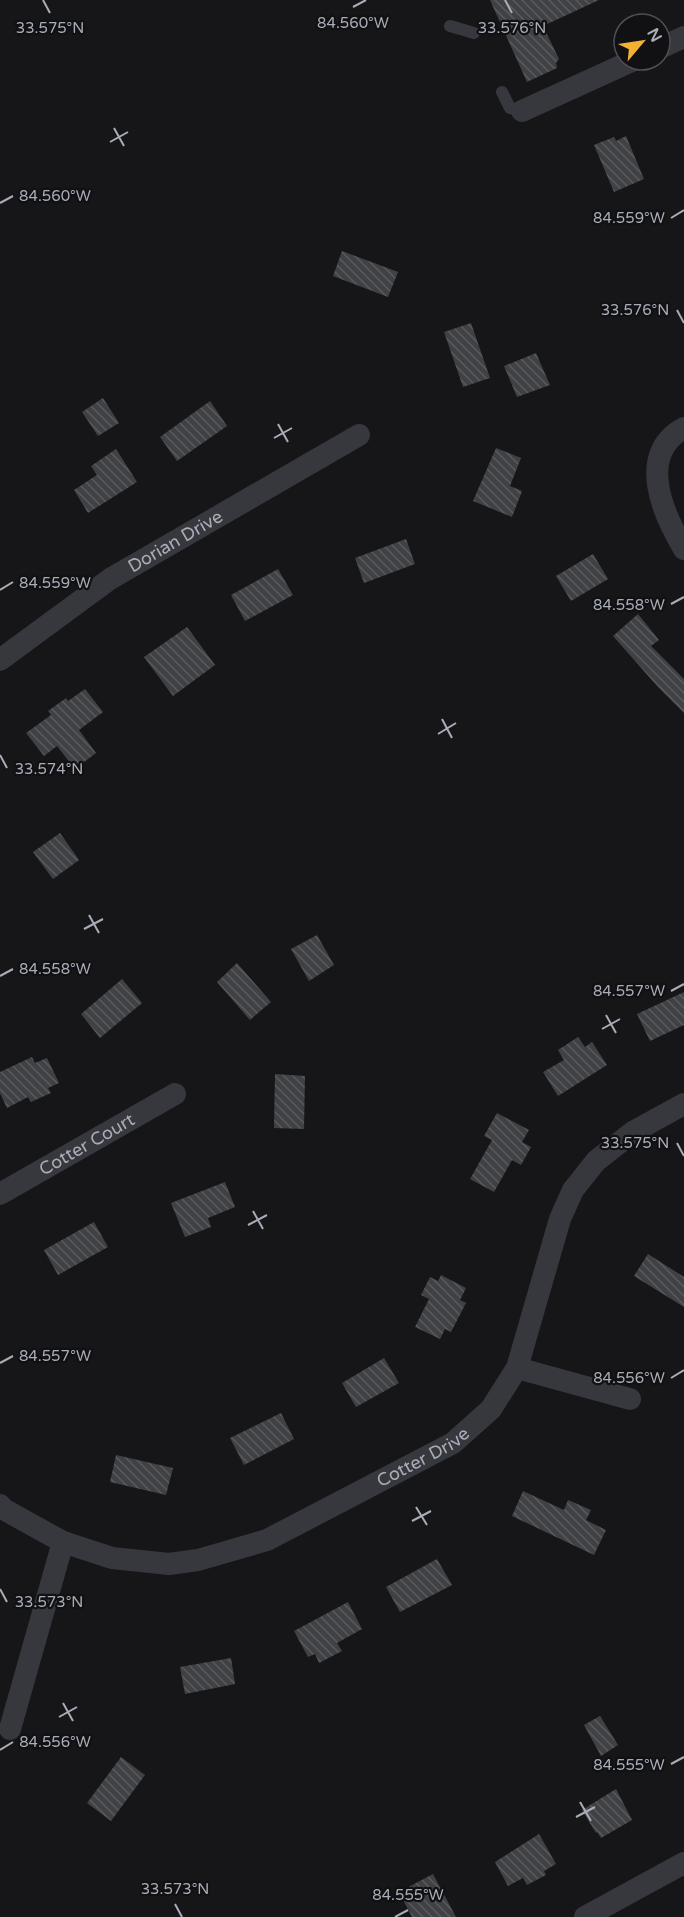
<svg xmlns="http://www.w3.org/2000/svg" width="684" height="1917" viewBox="0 0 684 1917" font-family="'Varela Round',sans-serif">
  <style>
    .building { fill: url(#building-back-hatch) }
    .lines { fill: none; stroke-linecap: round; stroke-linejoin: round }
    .lane { stroke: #37383d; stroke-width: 12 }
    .street { stroke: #37383d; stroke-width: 22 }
    .ticks { fill: none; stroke: #a8adb8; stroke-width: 2 }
    .labels { text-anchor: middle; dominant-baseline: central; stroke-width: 4.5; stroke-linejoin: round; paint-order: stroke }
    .street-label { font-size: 18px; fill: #a8adb8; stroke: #111113 }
    .ticks-label { font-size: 15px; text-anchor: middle; fill: #a8adb8; stroke: #111113; stroke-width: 4.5; stroke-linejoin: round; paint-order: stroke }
  </style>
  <defs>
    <pattern id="building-back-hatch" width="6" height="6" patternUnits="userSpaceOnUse" patternTransform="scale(1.5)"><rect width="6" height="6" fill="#404145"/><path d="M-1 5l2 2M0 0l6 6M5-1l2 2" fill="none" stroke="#595a5e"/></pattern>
  </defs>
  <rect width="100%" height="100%" fill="#161618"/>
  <!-- building -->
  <g class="building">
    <polygon points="490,0 599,0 543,26 559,59 556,63 557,68 527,82"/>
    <polygon points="626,136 644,179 614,192 594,145 614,137 616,141"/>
    <polygon points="342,251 398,272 388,297 333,276"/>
    <polygon points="471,323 490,378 463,387 444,332"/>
    <polygon points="536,353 550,385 517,397 504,366"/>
    <polygon points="103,398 119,423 98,436 82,412"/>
    <polygon points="210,401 227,426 177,461 160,437"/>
    <polygon points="496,448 521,458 510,486 522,491 512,517 473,501"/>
    <polygon points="116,449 137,482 88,513 74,490 97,475 91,466"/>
    <polygon points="406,539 415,564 364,583 355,558"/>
    <polygon points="593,554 608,579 571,601 556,576"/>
    <polygon points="278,569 293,595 245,621 231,595"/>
    <polygon points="638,614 659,640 651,646 684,679 684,713 658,687 613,636"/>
    <polygon points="187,627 215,665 173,696 144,657"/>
    <polygon points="85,689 103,712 79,730 96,753 75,769 57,746 44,756 26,733 51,715 48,711 66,698 68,701"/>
    <polygon points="60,833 79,860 53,879 33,852"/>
    <polygon points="317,935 334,965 309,981 291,949"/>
    <polygon points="237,963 271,1002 250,1020 217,982"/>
    <polygon points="122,979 142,1003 100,1038 81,1014"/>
    <polygon points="684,992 684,1025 650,1041 637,1014"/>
    <polygon points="578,1037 585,1047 592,1042 607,1065 558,1096 543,1072 564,1060 558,1050"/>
    <polygon points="32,1057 35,1063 47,1058 59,1083 48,1088 51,1093 31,1102 28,1097 7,1108 0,1093 0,1072"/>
    <polygon points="275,1074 305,1076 304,1129 274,1128"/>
    <polygon points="497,1113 529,1130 522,1142 531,1147 521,1165 512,1160 494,1192 470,1179 492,1140 484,1136"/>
    <polygon points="225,1182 235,1207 208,1218 211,1227 185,1237 171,1203"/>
    <polygon points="94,1222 108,1247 58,1275 44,1250"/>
    <polygon points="648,1254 684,1277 684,1307 634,1276"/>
    <polygon points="441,1275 466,1288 460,1300 466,1303 451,1332 445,1329 440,1339 415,1327 429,1299 421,1295 430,1277 438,1281"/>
    <polygon points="384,1358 399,1383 356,1407 342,1383"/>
    <polygon points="281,1413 294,1439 244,1465 230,1438"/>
    <polygon points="116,1455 173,1468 166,1495 110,1482"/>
    <polygon points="523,1491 564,1510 568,1500 591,1510 586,1520 606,1530 594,1555 512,1516"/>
    <polygon points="437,1559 452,1585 400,1612 386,1587"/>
    <polygon points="348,1602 362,1629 337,1643 342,1651 319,1663 315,1654 308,1657 294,1631"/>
    <polygon points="231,1658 235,1684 185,1694 180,1667"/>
    <polygon points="600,1716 618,1745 601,1756 584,1725"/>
    <polygon points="121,1757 145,1775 111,1821 87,1803"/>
    <polygon points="616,1789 632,1820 601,1838 597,1832 596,1833 582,1810"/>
    <polygon points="539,1834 556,1864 544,1871 546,1875 527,1885 523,1878 508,1886 495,1862"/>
    <polygon points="433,1874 456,1917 412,1917 399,1892"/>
  </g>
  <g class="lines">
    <!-- lane -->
    <g class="lane">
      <polyline points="450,26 474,33"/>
      <polyline points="660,29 667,45"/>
      <polyline points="502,92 510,108 522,111"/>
    </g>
    <!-- street -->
    <g class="street">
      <polyline points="660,48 684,37"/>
      <polyline points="522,111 634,60"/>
      <path d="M684,428C636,454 663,514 684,549"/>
      <path id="s1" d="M0,660L110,579L359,435"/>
      <path id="s2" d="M0,1194L175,1094"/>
      <polyline points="517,1368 630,1399"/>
      <path id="s3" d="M0,1505L5,1510L63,1542L112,1558L169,1564L198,1560L267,1540L453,1443L491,1409L517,1368L560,1219L573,1190L596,1161L633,1132L684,1104"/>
      <polyline points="10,1729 63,1542"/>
      <polyline points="585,1917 684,1863"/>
    </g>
  </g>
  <!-- ticks -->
  <path class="ticks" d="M43,0L50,13M505,0L512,13M353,7L366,0M114,128L124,146M110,142L128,132M0,203L13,196M671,218L684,210M677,310L684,323M278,424L288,442M274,438L292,428M0,590L13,582M671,604L684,597M442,719L452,738M438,734L456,723M0,755L7,768M89,915L99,933M84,929L103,919M0,976L13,969M671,991L684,984M606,1015L616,1033M602,1029L620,1019M677,1143L684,1156M253,1211L263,1229M248,1225L267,1215M0,1363L13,1356M671,1378L684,1370M416,1507L427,1525M412,1521L431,1511M0,1589L7,1602M63,1703L73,1721M59,1717L77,1707M0,1750L13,1742M671,1764L684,1757M580,1802L591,1821M576,1817L595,1807M175,1904L182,1917M395,1917L408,1910"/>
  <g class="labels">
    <!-- street labels -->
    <g class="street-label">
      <text stroke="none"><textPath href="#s1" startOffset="212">Dorian Drive</textPath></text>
      <text stroke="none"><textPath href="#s2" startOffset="100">Cotter Court</textPath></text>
      <text stroke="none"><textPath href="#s3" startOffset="460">Cotter Drive</textPath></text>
    </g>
  </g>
  <g class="ticks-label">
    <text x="353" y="28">84.560°W</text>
    <text x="50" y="33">33.575°N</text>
    <text x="512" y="33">33.576°N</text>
    <text x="55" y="201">84.560°W</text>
    <text x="629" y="223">84.559°W</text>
    <text x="635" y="315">33.576°N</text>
    <text x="55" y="588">84.559°W</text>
    <text x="629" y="610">84.558°W</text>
    <text x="49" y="774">33.574°N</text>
    <text x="55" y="974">84.558°W</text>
    <text x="629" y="996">84.557°W</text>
    <text x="635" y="1148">33.575°N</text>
    <text x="55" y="1361">84.557°W</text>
    <text x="629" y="1383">84.556°W</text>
    <text x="49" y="1607">33.573°N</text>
    <text x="55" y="1747">84.556°W</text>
    <text x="629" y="1770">84.555°W</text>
    <text x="175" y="1894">33.573°N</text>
    <text x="408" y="1900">84.555°W</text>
  </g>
  <!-- north arrow -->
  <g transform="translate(642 42) rotate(61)"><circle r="28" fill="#111113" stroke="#4d4f55" stroke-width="1.5"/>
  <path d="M0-4.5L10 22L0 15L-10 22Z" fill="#f2b134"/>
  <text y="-9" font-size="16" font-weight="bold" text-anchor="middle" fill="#a8adb8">N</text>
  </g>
</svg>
